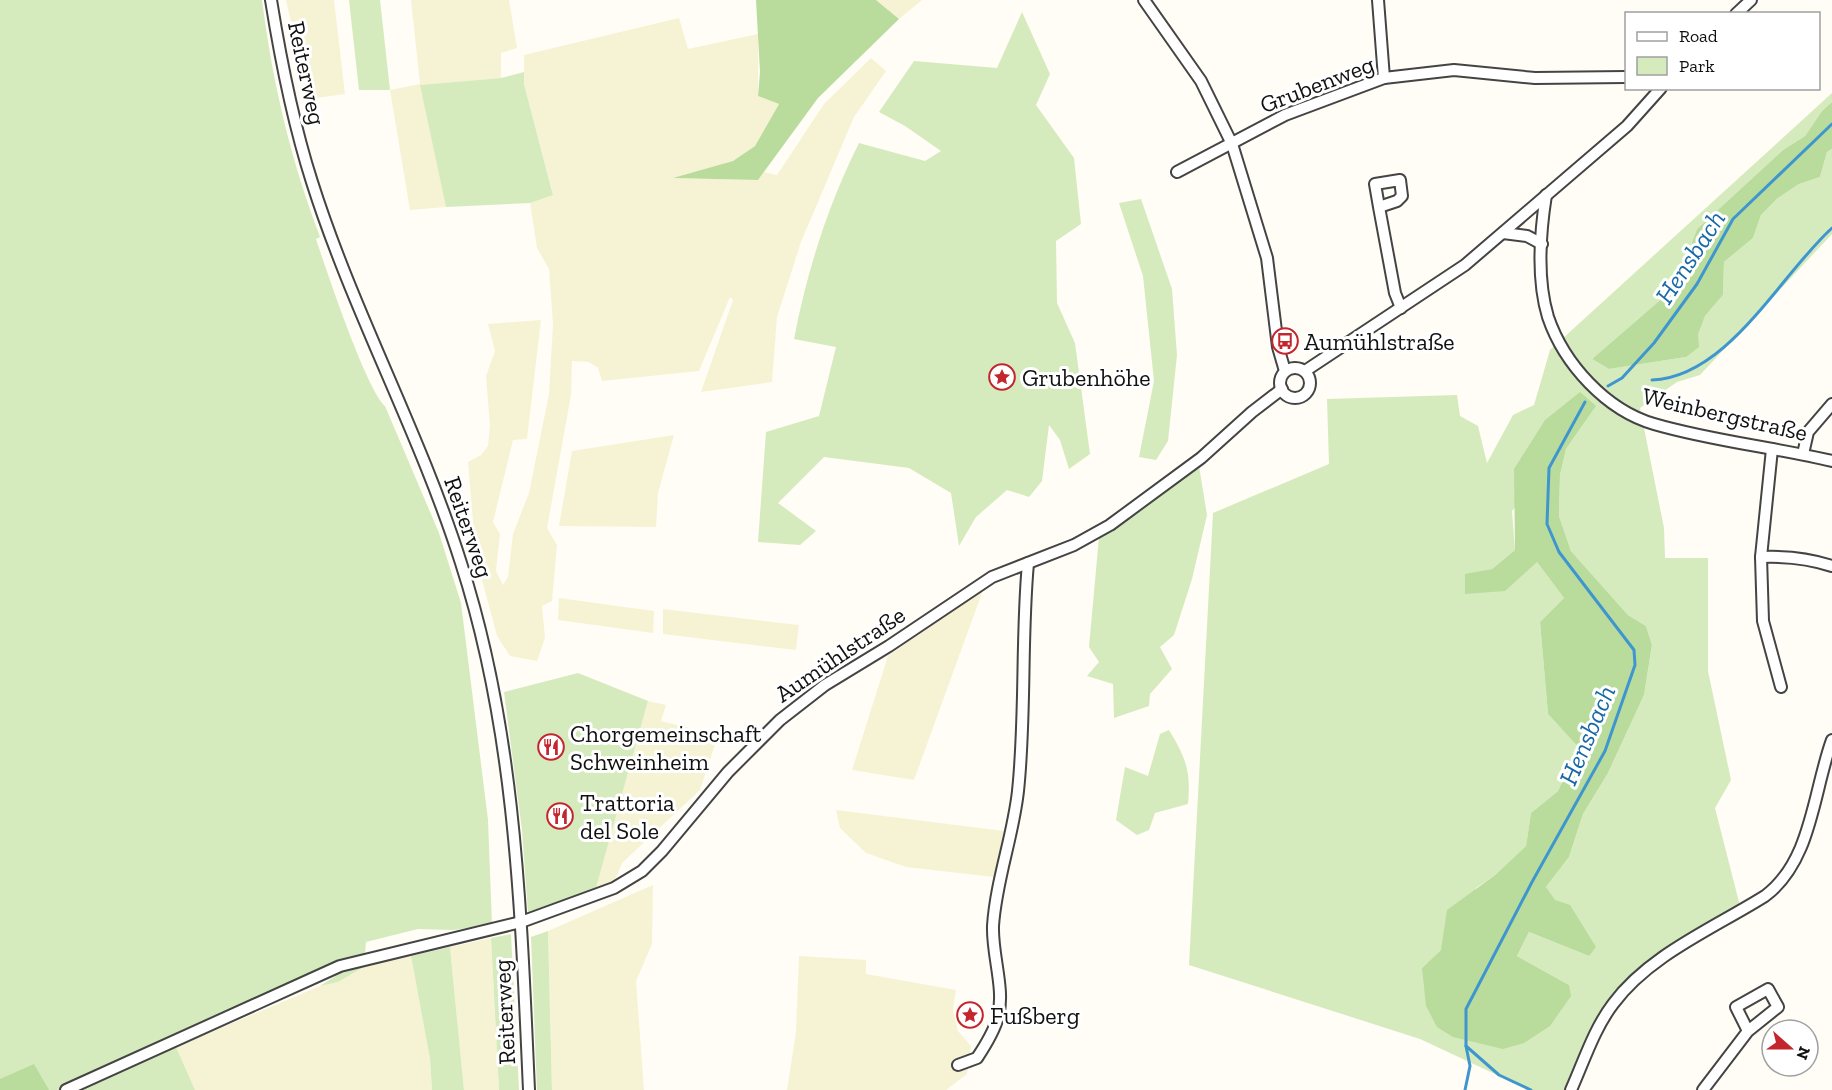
<svg xmlns="http://www.w3.org/2000/svg" width="1832" height="1090" viewBox="0 0 1832 1090" font-family="'Zilla Slab',serif">
  <style>
    .farmland { fill: #f6f3d4 }
    .green { fill: #d5ebbd; fill-rule: evenodd }
    .forest { fill: #b9dc9c }
    .lines { fill: none; stroke-linecap: round; stroke-linejoin: round }
    .stream { stroke: #3f96cf; stroke-width: 3 }
    .minor-casing { stroke: #444; stroke-width: 14 }
    .minor { stroke: #fff; stroke-width: 10 }
    .labels { text-anchor: middle; dominant-baseline: central; stroke-width: 6; stroke-linejoin: round; paint-order: stroke }
    .street-label { font-size: 24px; fill: #111; stroke: #fff }
    .poi-label { font-size: 24px; fill: #111; stroke: #fff; text-anchor: start }
    .water-label { font-size: 26px; font-style: italic; fill: #1768a6; stroke: #fff }
  </style>
  <rect width="100%" height="100%" fill="#fffdf5"/>
  <!-- farmland -->
  <g class="farmland">
    <polygon points="286,0 334,0 345,94 309,99"/>
    <polygon points="411,0 509,0 517,48 501,53 501,78 421,85 446,207 410,210 390,90 420,84"/>
    <polygon points="876,0 922,0 899,19"/>
    <polygon points="679,18 688,49 758,34 758,96 779,104 755,146 733,161 676,178 758,180 764,172 777,175 824,104 871,58 886,71 854,117 801,242 777,317 772,382 701,392 733,300 730,297 699,371 602,381 598,368 589,362 572,361 571,395 547,528 557,545 552,601 542,606 545,638 537,661 510,656 497,636 476,557 468,462 481,455 488,446 490,426 486,376 495,351 488,324 541,320 527,439 513,440 493,522 500,534 496,571 503,585 508,577 513,534 529,493 549,394 553,324 549,269 537,248 530,203 553,194 524,84 524,55"/>
    <polygon points="674,435 658,493 656,527 559,526 572,451"/>
    <polygon points="983,590 914,780 852,770 888,656"/>
    <polygon points="559,598 654,611 653,633 558,620"/>
    <polygon points="663,609 799,625 796,650 663,634"/>
    <polygon points="648,701 666,705 661,721 718,735 700,790 622,863 613,884 596,888"/>
    <polygon points="836,810 1004,831 994,877 906,867 866,853 840,828"/>
    <polygon points="653,885 652,944 636,981 644,1090 552,1090 548,931"/>
    <polygon points="491,938 499,1090 464,1090 450,947"/>
    <polygon points="411,956 430,1059 432,1090 195,1090 176,1047 320,986 338,982 367,965"/>
    <polygon points="799,956 866,960 866,974 956,990 953,1010 958,1031 971,1046 967,1074 946,1090 787,1090 796,1032"/>
  </g>
  <!-- green -->
  <g class="green">
    <path d="M0,0H262C273,85 290,157 320,237L316,239C326,269 366,389 385,406L439,533L461,603L488,820L492,925L453,930L418,929L366,942L365,954L192,1027L63,1090H0Z"/>
    <polygon points="349,0 380,0 390,90 359,90"/>
    <path d="M1022,12L1050,74L1036,105L1074,158L1081,224L1056,241L1057,303L1075,343L1090,454L1069,469L1060,440L1049,425L1042,481L1029,497L1007,490L976,517L959,546L951,493L909,468L824,457L778,503L816,531L800,545L758,542L766,432L819,416L836,347L794,339C807,271 828,205 859,143L925,161L941,151L905,126L879,112L914,61L997,68Z"/>
    <polygon points="524,72 524,84 553,195 530,203 446,207 420,85 501,78"/>
    <path d="M1832,93V102L1822,111L1805,136L1783,150L1697,229L1682,269L1666,295L1592,359L1609,369L1686,357L1705,316L1723,295L1724,262L1753,238L1761,215L1778,198L1799,184L1820,177L1827,152L1832,149V234L1700,375L1677,382L1640,408L1664,528L1665,558H1708V671L1731,780L1715,808L1740,906L1654,956L1611,996L1564,1090H1529L1420,1039L1189,965L1213,513L1329,464L1327,399L1457,395L1460,416L1478,426L1487,463L1513,415L1534,405L1550,350ZM1596,406L1566,449L1560,475L1559,516L1571,551L1628,615L1646,626L1652,645L1644,695L1608,773L1583,814L1569,857L1546,887L1589,956L1529,932L1517,956L1569,985L1422,968L1441,950L1476,888L1495,875L1526,846L1531,813L1558,791L1578,747L1548,714L1540,622L1564,598L1537,562L1465,575L1492,569L1515,550L1512,511Z"/>
    <polygon points="1141,199 1172,289 1177,355 1168,441 1156,460 1139,457 1154,381 1143,276 1119,203"/>
    <polygon points="1199,466 1207,515 1192,579 1174,635 1160,647 1172,669 1150,694 1149,706 1114,718 1113,684 1087,676 1099,662 1089,647 1099,537"/>
    <polygon points="578,673 648,701 596,888 528,912 522,830 504,692"/>
    <path d="M1169,730C1186,758 1191,771 1188,804L1155,813L1149,830L1137,835L1116,820L1125,767L1148,776L1160,734Z"/>
    <polygon points="548,931 552,1090 537,1090 531,937"/>
    <polygon points="511,934 519,1090 499,1090 491,938"/>
    <polygon points="450,947 464,1090 432,1090 430,1059 411,956"/>
    <polygon points="367,965 338,982 320,986 342,972"/>
    <polygon points="176,1047 195,1090 78,1090"/>
  </g>
  <!-- forest -->
  <g class="forest">
    <polygon points="756,0 876,0 899,19 818,98 758,180 673,178 733,161 755,146 779,104 758,96 760,72"/>
    <polygon points="1832,102 1832,149 1827,152 1820,177 1799,184 1778,198 1761,215 1753,238 1724,262 1723,295 1705,316 1698,334 1699,347 1686,357 1609,369 1592,359 1666,295 1682,269 1697,229 1783,150 1805,136 1822,111"/>
    <polygon points="1580,392 1596,406 1566,449 1560,475 1559,516 1571,551 1628,615 1646,626 1652,645 1644,695 1608,773 1583,814 1569,857 1546,887 1555,900 1570,905 1596,947 1589,956 1529,932 1517,956 1569,985 1571,996 1550,1026 1524,1043 1503,1049 1453,1037 1437,1027 1426,1006 1422,968 1441,950 1447,910 1495,875 1526,846 1531,813 1558,791 1578,747 1548,714 1540,622 1564,598 1537,562 1505,591 1465,594 1465,574 1492,569 1515,550 1514,469 1545,420"/>
    <polygon points="34,1064 49,1090 0,1090 0,1079"/>
  </g>
  <g class="lines">
    <!-- stream -->
    <g class="stream">
      <path d="M1652,380C1728,377 1780,275 1832,228"/>
      <polyline points="1608,386 1622,378 1654,343 1697,284 1733,219 1832,124"/>
      <polyline points="1466,1046 1499,1075 1531,1090"/>
      <polyline points="1465,1090 1470,1066 1466,1046 1466,1009 1532,882 1605,751 1635,665 1634,650 1559,552 1547,524 1549,468 1585,402"/>
    </g>
    <!-- minor casing -->
    <g class="minor-casing">
      <g id="minor">
        <path d="M271,0C281,62 293,123 312,182C353,312 420,433 461,563C516,733 521,913 529,1090"/>
        <polyline points="1144,0 1201,81 1232,144 1267,258 1278,347 1285,371"/>
        <polyline points="1378,0 1384,78"/>
        <polyline points="1736,14 1751,0"/>
        <polyline points="1177,172 1285,115 1384,78 1454,70 1535,78 1626,77"/>
        <path d="M1546,195C1540,233 1537,281 1548,317C1564,364 1606,410 1654,424C1712,441 1773,447 1832,461"/>
        <polyline points="1379,207 1375,184 1400,180 1402,196 1397,201 1379,207 1395,293 1401,308"/>
        <polyline points="1503,233 1527,236 1542,244"/>
        <circle cx="1295" cy="383" r="15"/>
        <polyline points="1305,371 1465,265 1627,126 1661,88"/>
        <polyline points="1772,449 1761,557 1763,621 1781,687"/>
        <polyline points="1803,454 1808,432 1832,404"/>
        <path d="M1761,557C1786,556 1808,558 1832,566"/>
        <path d="M958,1065L977,1058C985,1046 994,1032 998,1017C1005,988 992,956 993,926C996,880 1013,837 1018,791C1026,715 1021,639 1028,563"/>
        <polyline points="66,1090 340,966 521,922 614,888 642,871 662,851 728,772 780,720 825,685 889,646 992,577 1074,545 1110,525 1201,458 1252,412 1282,389"/>
        <path d="M1571,1090C1584,1061 1594,1029 1613,1004C1649,955 1714,928 1765,896C1812,861 1813,792 1832,740"/>
        <polyline points="1703,1090 1748,1031 1778,1007 1768,989 1736,1007 1748,1031"/>
      </g>
    </g>
    <!-- minor -->
    <use href="#minor" class="minor"/>
  </g>
  <!-- icons -->
  <defs>
    <g id="bus-ring" transform="scale(1.35)"><circle r="9.5" fill="#fff" stroke="#c4262e" stroke-width="1.5"/><path d="M-5-6H5V4H4V6H2V4H-2V6H-4V4H-5ZM-3.5-4V0h7V-4ZM-3.5 1.2v1.5H-2V1.2ZM2 1.2v1.5H3.5V1.2Z" fill="#c4262e"/></g>
    <g id="sight-ring" transform="scale(1.35)"><circle r="9.5" fill="#fff" stroke="#c4262e" stroke-width="1.5"/><path d="M0-6L1.8-2.2L6-1.7L2.9 1.2L3.7 5.4L0 3.3L-3.7 5.4L-2.9 1.2L-6-1.7L-1.8-2.2Z" fill="#c4262e"/></g>
    <g id="restaurant-ring" transform="scale(1.35)"><circle r="9.5" fill="#fff" stroke="#c4262e" stroke-width="1.5"/><path d="M-5-6h1v4h1v-4h1v4h1v-4h1v5L-1.5 .5V6h-2V.5L-5-1ZM5-6V6H3V1.5H1.5Q1.5-4 5-6Z" fill="#c4262e"/></g>
  </defs>
  <g fill-rule="evenodd">
    <use href="#bus-ring" x="1285" y="341"/>
    <use href="#sight-ring" x="1002" y="377"/>
    <use href="#restaurant-ring" x="551" y="747"/>
    <use href="#restaurant-ring" x="560" y="816"/>
    <use href="#sight-ring" x="970" y="1015"/>
  </g>
  <g class="labels">
    <!-- street labels -->
    <g class="street-label">
      <text transform="translate(307 73) rotate(78)">Reiterweg</text>
      <text transform="translate(1317 84) rotate(-21)">Grubenweg</text>
      <text transform="translate(1725 414) rotate(13)">Weinbergstraße</text>
      <text transform="translate(469 527) rotate(71)">Reiterweg</text>
      <text transform="translate(840 654) rotate(-34)">Aumühlstraße</text>
      <text transform="translate(504 1012) rotate(-93)">Reiterweg</text>
    </g>
    <!-- poi labels -->
    <g class="poi-label">
      <text x="1304" y="341">Aumühlstraße</text>
      <text x="1022" y="377">Grubenhöhe</text>
      <text x="570" y="733">Chorgemeinschaft<tspan x="570" dy="28">Schweinheim</tspan></text>
      <text x="580" y="802">Trattoria<tspan x="580" dy="28">del Sole</tspan></text>
      <text x="990" y="1015">Fußberg</text>
    </g>
    <!-- water labels -->
    <g class="water-label">
      <text transform="translate(1690 257) rotate(-57)">Hensbach</text>
      <text transform="translate(1587 735) rotate(-67)">Hensbach</text>
    </g>
  </g>
  <!-- legend -->
  <rect x="1625" y="12" width="195" height="78" fill="#ffffff" stroke="#a0a0a0" stroke-width="1.5"/>
  <rect x="1637" y="32" width="30" height="9" fill="#ffffff" stroke="#a0a0a0" stroke-width="1.5"/>
  <text x="1679" y="42" font-size="18" fill="#111111">Road</text>
  <rect x="1637" y="57" width="30" height="18" fill="#d5ebbd" stroke="#a0a0a0" stroke-width="1.5"/>
  <text x="1679" y="72" font-size="18" fill="#111111">Park</text>
  <!-- north arrow -->
  <g transform="translate(1790 1048) rotate(111)"><circle r="28" fill="#ffffff" stroke="#a0a0a0" stroke-width="1.5"/>
  <path d="M0-4.5L10 22L0 15L-10 22Z" fill="#c4262e"/>
  <text y="-9" font-size="16" font-weight="bold" text-anchor="middle" fill="#111111">N</text>
  </g>
</svg>
